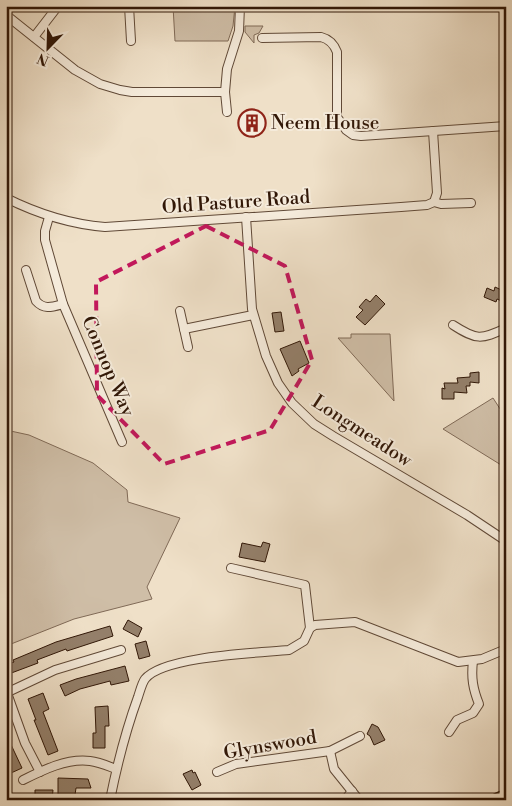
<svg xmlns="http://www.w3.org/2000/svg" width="512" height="806" viewBox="0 0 512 806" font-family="'Libre Bodoni',serif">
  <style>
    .green { fill: #cfbea7; stroke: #806a57 }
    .building { fill: #94806b; stroke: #311707 }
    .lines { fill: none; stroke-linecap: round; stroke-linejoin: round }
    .minor-casing { stroke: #604937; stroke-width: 10 }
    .primary-casing { stroke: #311707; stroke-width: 15 }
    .minor { stroke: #f5ebdb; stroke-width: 8 }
    .primary { stroke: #efe0c8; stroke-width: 12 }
    .marked { fill: none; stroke: #c2185b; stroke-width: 4; stroke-dasharray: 10 6; stroke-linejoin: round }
    .labels { text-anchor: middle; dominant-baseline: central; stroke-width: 4; stroke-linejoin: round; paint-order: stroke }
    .poi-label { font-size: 19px; fill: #311707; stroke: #f5ebdb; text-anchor: start }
    .street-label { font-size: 19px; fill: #311707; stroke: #f5ebdb }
  </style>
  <rect width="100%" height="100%" fill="#efe0c8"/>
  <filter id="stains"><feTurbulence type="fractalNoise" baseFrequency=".004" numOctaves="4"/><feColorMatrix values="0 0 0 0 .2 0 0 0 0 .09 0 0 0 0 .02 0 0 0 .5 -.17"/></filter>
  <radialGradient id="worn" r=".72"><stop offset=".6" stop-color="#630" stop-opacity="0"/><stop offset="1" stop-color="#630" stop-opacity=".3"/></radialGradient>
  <!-- green -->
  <g class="green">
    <polygon points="173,6 235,6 233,26 228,41 175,41"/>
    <polygon points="245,26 263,26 259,33 254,35 254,43 245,32"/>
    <polygon points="351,334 390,334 394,401 338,338 351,338"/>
    <polygon points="493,398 506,418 506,468 443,429"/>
    <polygon points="6,430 29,435 93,463 127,490 128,502 180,518 147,587 152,599 74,619 6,646"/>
  </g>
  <!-- building -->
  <g class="building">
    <polygon points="247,115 258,116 258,130 246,129"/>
    <polygon points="495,287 506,292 504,302 497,299 496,302 484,297 487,288 494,291"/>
    <polygon points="376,295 385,304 365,325 356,317 363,310 359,307 366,299 370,302"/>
    <polygon points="281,312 284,331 275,332 272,313"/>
    <polygon points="300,341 309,363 298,369 299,371 292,376 280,349"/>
    <polygon points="479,372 479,383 470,382 470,386 466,386 467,393 454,392 454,399 442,399 442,388 445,389 444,383 458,383 457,378 470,377 470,373"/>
    <polygon points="263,542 270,544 265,562 239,557 242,543 261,547"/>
    <polygon points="128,620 142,628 138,637 123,629"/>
    <polygon points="110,626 113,636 67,651 66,649 37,660 38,663 6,675 6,665 14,662 13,660 56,642"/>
    <polygon points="146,641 150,656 139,659 135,644"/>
    <polygon points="125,666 129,681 111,685 110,681 80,689 65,696 60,685 76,679"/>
    <polygon points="43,693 49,709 43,712 58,751 48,755 34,720 36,720 28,699"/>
    <polygon points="108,706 109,726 105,726 105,748 93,748 93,733 96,733 95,707"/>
    <polygon points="372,724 378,727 385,740 374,745 370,736 367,734"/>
    <polygon points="6,734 22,768 11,773 6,761"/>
    <polygon points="192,770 193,773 195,772 201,785 192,790 183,774"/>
    <polygon points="58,778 88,779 91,788 76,788 75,795 58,795"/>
    <polygon points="35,790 53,790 52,800 35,800"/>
  </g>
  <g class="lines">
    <!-- minor casing -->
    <g class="minor-casing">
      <g id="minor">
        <polyline points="129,6 131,41"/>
        <polyline points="6,15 75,70 100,84 120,90 132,92 225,92"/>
        <polyline points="34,37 58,6"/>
        <path d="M262,38L321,37C329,39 334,44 337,52V117L346,130L353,135L361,136L506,126"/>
        <polyline points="227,112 225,92 227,69 239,31 240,6"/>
        <polyline points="433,131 437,193 434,202"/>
        <path d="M6,198C38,214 69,224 105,227L401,207L427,205L434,202L441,204L471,203"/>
        <polyline points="49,217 45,231 45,240 63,304 122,442"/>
        <polyline points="246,217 252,309 266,356 278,383 292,403 314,424 333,436 467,515 506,541"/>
        <path d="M26,270L36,301C44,310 52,307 63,304"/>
        <polyline points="180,311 188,347"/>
        <path d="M453,325C476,340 481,340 506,328"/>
        <polyline points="184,329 253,315"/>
        <polyline points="231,568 305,585 310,628"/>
        <polyline points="6,693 55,670 121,650"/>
        <polyline points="7,693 25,743 40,772"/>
        <path d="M449,732L457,720L473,713L479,704C473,689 471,678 473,661"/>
        <polyline points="330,751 334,769 359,800"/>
        <polyline points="217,772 236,764 330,751 360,736"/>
        <path d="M23,780C43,770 67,758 90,761C99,762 108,766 116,769"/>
        <path d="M110,800C117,765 126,730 138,697C140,691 142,683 145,679C163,656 259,653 289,650L304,641L310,628L315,625L355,622L458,662L482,659L506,649"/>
        <polyline points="345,800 352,791"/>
      </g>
    </g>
    <!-- primary casing -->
    <g class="primary-casing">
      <polyline id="primary" points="497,800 506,796"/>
    </g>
    <!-- minor -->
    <use href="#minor" class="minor"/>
    <!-- primary -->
    <use href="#primary" class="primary"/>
  </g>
  <!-- marked area -->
  <path class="marked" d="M206,226L285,266L312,360L270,430L164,464L97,395L96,282Z"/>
  <!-- icons -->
  <defs>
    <g id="building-ring" transform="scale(1.4375)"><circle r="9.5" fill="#f5ebdb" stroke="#8f2418" stroke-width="1.5"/><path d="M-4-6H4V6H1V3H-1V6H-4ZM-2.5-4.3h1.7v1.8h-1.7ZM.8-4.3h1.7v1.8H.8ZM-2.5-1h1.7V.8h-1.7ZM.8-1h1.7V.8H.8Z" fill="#8f2418"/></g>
  </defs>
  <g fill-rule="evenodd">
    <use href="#building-ring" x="252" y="123"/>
  </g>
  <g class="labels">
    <!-- poi labels -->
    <g class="poi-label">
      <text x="271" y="123">Neem House</text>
    </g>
    <!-- street labels -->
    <g class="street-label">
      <text transform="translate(236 202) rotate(-4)">Old Pasture Road</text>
      <text transform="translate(108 366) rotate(67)">Connop Way</text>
      <text transform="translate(362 431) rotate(33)">Longmeadow</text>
      <text transform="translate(270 745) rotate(-10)">Glynswood</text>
    </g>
  </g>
  <!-- margin -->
  <rect width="512" height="806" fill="none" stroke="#efe0c8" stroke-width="25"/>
  <rect x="8" y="8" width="497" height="791" fill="none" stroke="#311707" stroke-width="2.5"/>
  <rect x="12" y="12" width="487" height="781" fill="none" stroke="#311707"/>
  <!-- north arrow -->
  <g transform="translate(48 48) rotate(203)" stroke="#f5ebdb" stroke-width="4" paint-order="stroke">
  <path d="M0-4L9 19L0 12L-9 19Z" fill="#311707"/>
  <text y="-8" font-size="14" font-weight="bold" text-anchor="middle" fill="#311707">N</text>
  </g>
  <rect width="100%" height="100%" filter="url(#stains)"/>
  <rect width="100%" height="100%" fill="url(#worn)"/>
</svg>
